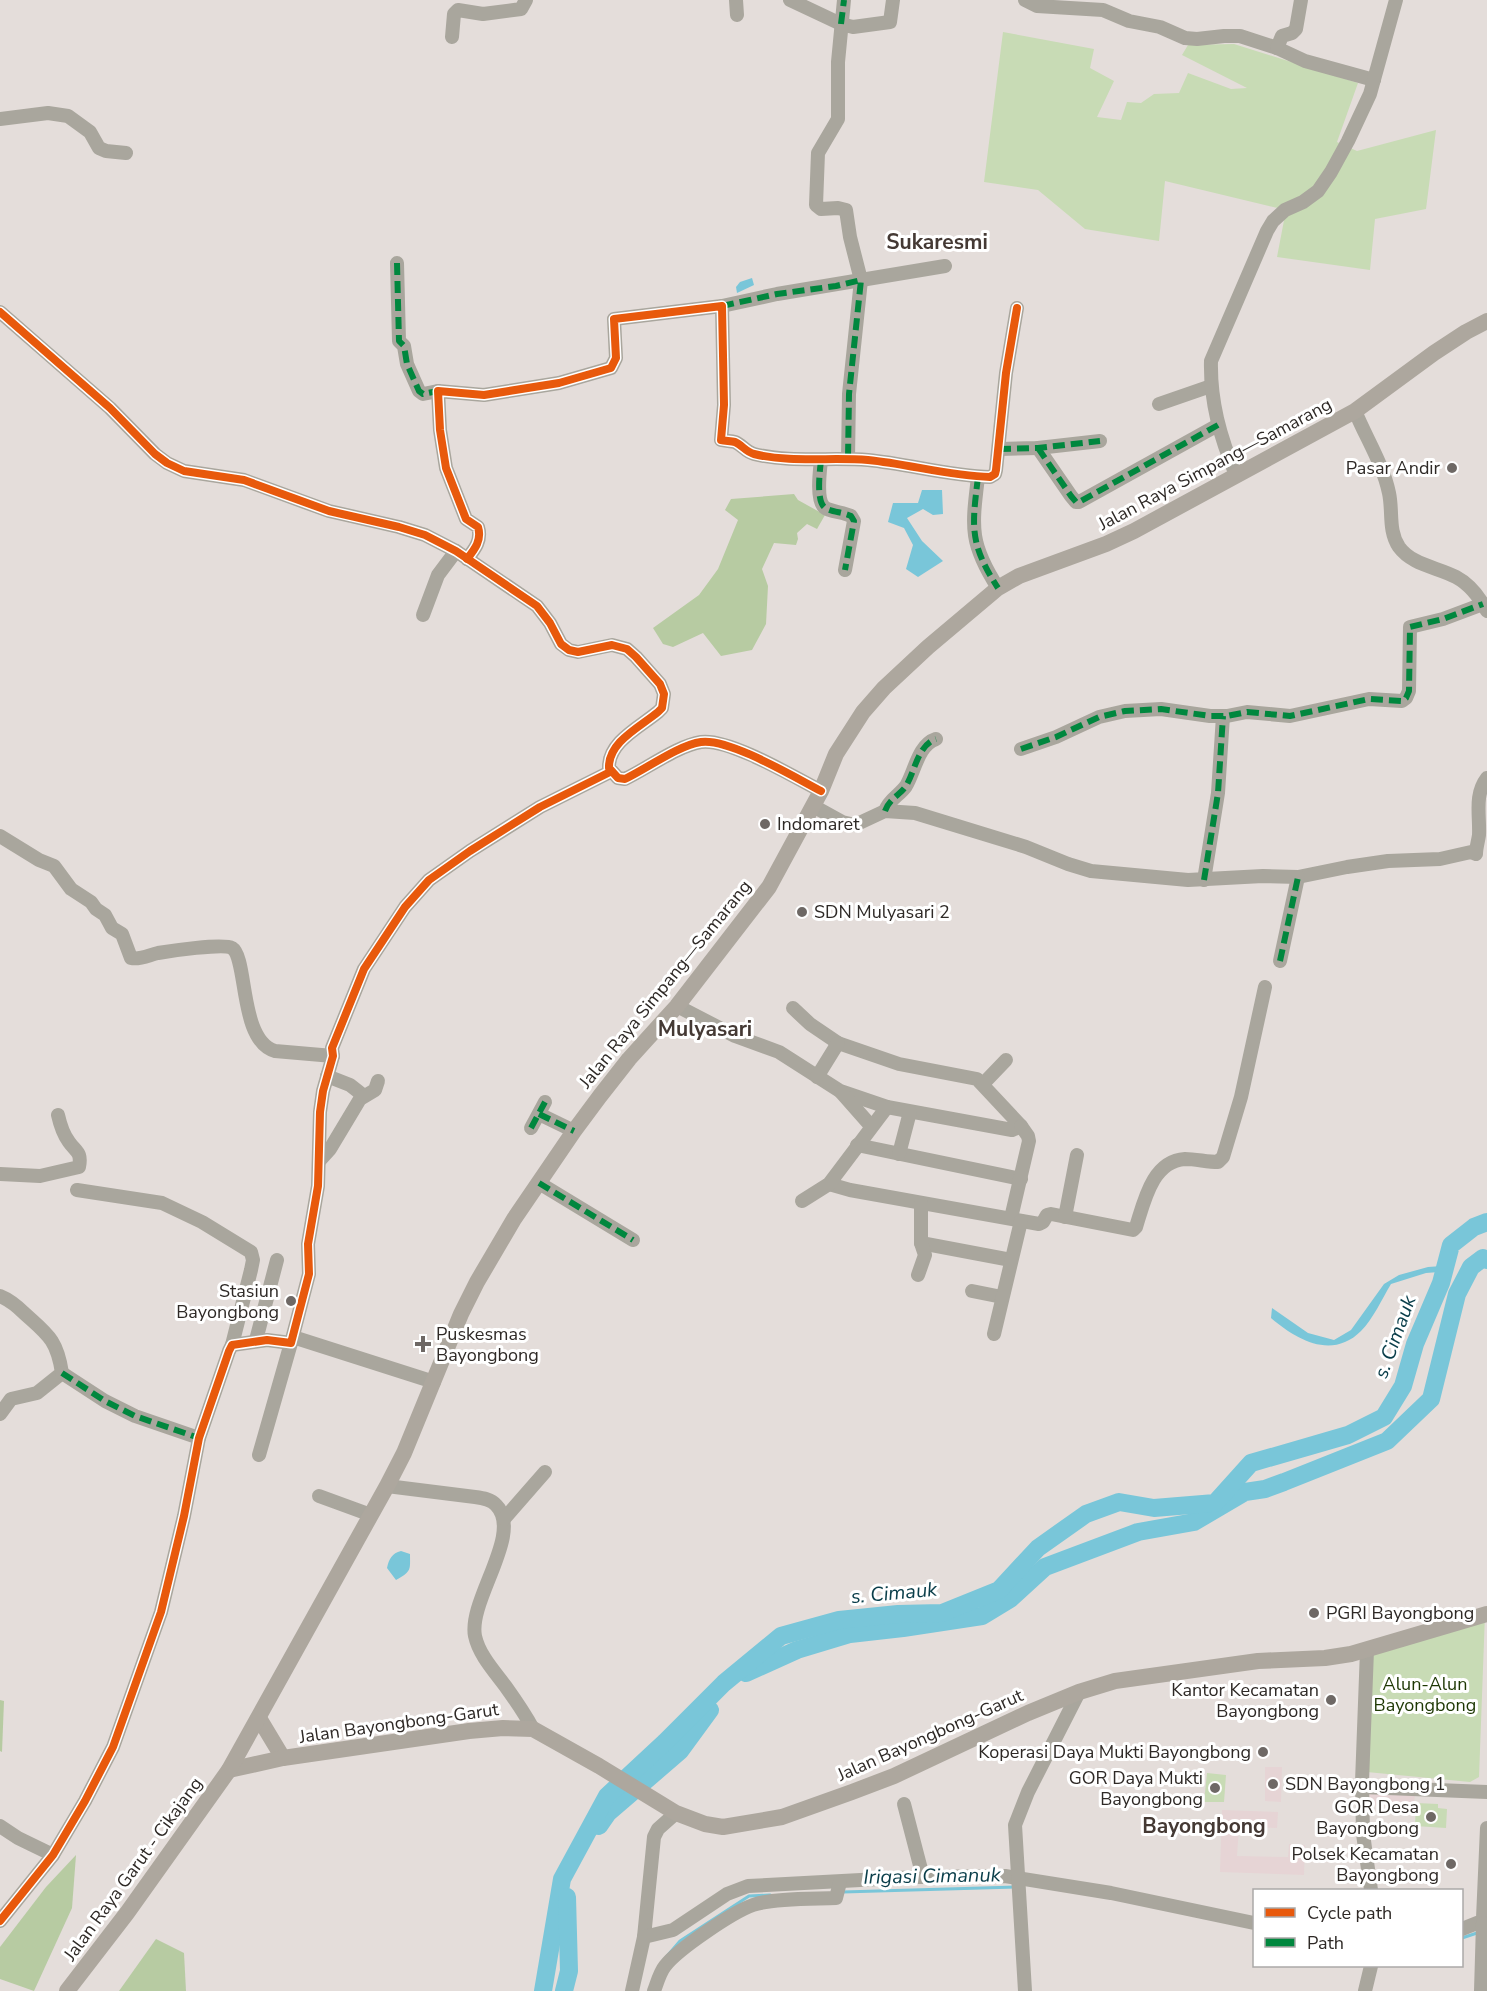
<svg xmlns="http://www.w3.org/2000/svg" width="1487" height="1991" viewBox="0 0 1487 1991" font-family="'Nunito Sans',sans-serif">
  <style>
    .education { fill: #e6d4d5 }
    .green { fill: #c8dbb5 }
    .forest { fill: #b7cba2 }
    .water { fill: #79c6d9 }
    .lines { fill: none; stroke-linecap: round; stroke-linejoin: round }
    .stream { stroke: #79c6d9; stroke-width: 3 }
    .river { stroke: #79c6d9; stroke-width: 18 }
    .minor { stroke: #a9a69d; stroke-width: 14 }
    .major { stroke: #ada79e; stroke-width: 16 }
    .quiet { stroke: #00873e; stroke-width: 6; stroke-dasharray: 12 6; stroke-linecap: butt }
    .cycleway-casing { stroke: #fff; stroke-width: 11 }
    .cycleway { stroke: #e8590c; stroke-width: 8 }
    .poi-dot { fill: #6e6865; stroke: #fff; stroke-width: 2 }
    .labels { text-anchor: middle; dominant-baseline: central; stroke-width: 6; stroke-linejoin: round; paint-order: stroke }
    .street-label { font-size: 18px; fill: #2e2926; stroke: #fff }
    .poi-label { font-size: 18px; fill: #2e2926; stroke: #fff; text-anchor: end }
    .park-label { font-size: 18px; fill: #1d3703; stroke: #fff }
    .water-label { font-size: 20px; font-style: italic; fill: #0a3e4a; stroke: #fff }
    .quarter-label { font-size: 21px; font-weight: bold; fill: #443934; stroke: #fff }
  </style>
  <rect width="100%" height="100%" fill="#e4ddda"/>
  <!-- education -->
  <g class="education">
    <polygon points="1265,1767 1282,1767 1281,1802 1265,1801"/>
    <polygon points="1369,1789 1415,1791 1414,1807 1368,1805"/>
    <polygon points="1222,1810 1278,1812 1277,1828 1239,1827 1237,1856 1288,1857 1289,1844 1305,1845 1304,1875 1220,1872"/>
  </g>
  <!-- green -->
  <g class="green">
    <polygon points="1003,32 1094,49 1090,68 1114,81 1097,117 1121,120 1127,102 1141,103 1154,94 1179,93 1188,73 1231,89 1247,88 1182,55 1188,45 1234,44 1358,83 1337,142 1357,151 1436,130 1426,209 1375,219 1370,270 1277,257 1286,210 1165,181 1159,241 1085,229 1038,190 984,182"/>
    <polygon points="1485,1614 1479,1777 1470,1782 1367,1772 1366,1649"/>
    <polygon points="1207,1773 1226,1775 1224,1802 1204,1802"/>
    <polygon points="1416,1803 1438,1804 1438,1808 1447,1809 1446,1828 1415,1826"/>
  </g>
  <!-- forest -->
  <g class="forest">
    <polygon points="794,494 798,500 825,515 817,529 807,524 797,533 798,539 796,545 774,543 762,569 768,586 766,624 752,650 721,656 703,633 673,647 663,644 653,628 699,595 718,569 738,520 725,510 731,499"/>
    <polygon points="0,1700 4,1701 2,1752 0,1751"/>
    <polygon points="76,1855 72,1908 34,1991 0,1979 0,1947 46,1887"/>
    <polygon points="156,1939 184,1953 186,1991 119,1991"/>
  </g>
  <!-- water -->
  <g class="water">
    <polygon points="752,278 754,285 737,293 736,287 740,282"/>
    <polygon points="922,490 942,490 943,514 933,515 923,509 907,518 922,541 943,561 918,577 906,569 913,545 904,528 888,522 893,503 918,503"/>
    <path d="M1442,1266L1441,1283L1439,1272L1426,1273L1391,1284C1382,1299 1373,1319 1361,1331C1332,1360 1297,1340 1271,1318L1272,1308L1308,1333L1334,1340L1351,1330L1384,1284L1399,1275L1428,1267Z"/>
    <path d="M401,1551L410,1554C410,1570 412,1571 396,1580L387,1568C389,1559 392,1553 401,1551Z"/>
  </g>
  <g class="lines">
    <!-- stream -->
    <g class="stream">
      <polyline points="843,1892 1016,1887"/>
      <polyline points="1462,1938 1480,1932"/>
      <polyline points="662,1962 680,1941 749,1896 770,1895"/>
    </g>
    <!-- river -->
    <g class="river">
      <polyline points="746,1673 797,1650 850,1634 903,1628 982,1616 1010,1599 1045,1567 1138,1532 1194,1522 1245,1492 1265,1489 1284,1482 1387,1441 1431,1399 1457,1294 1471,1267 1483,1258 1487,1260"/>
      <polyline points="599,1826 608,1813 680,1751 710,1710"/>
      <polyline points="543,1991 562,1879 607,1796 665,1742 724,1683 781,1636 839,1620 898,1614 942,1613 999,1590 1038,1548 1086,1514 1119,1502 1154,1508 1215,1503 1251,1463 1348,1435 1384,1417 1403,1386 1415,1344 1441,1283 1451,1245 1474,1227 1487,1222"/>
      <polyline points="564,1991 569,1971 567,1897"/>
    </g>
    <!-- minor -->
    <g class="minor">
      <polyline points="736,0 737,15"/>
      <polyline points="790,0 841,24 853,27 890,22 893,0"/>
      <polyline points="844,0 838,62 838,119 818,153 816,205 821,209 838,208 846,210 850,237 861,280 849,394 848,459"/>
      <polyline points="1025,0 1037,6 1103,10 1129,21 1160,27 1185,38 1197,39 1224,36 1240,36 1277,48 1305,61 1374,80"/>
      <polyline points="452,37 454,14 458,10 483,14 521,9 526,0"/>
      <polyline points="1277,48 1282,36 1292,33 1296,29 1301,0"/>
      <polyline points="0,119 48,113 68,116 90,132 99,148 106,151 126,153"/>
      <polyline points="397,263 399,341 404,346 407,364 419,391 423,394 438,391"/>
      <polyline points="722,306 777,294 945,266"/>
      <path d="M0,312L110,408L155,454L167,463L184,471L244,480L329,511L399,527L425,535L456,551L537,606L550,623L561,644L569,650L578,652L612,645L627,649L636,657L660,684L664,694L662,708L658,712C640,727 608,742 609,768L618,778L625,779C646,769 679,745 701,742C729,738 794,777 821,791"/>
      <polyline points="1159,404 1211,386"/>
      <path d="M1355,411C1366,438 1383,464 1389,493C1393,511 1388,531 1399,547C1412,565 1437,567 1456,577C1469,584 1480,598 1487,611"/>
      <polyline points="1038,448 1071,496 1076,502 1079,502 1218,425"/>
      <polyline points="999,449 1038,448 1100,441"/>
      <path d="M821,460C820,470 816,499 824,507C830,512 843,512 851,516L854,521L845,570"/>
      <path d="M1236,475C1220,437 1210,401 1211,361L1267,231L1273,221L1285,210L1303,202L1318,191L1331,172L1348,141L1370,94L1396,0"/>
      <path d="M978,477C972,527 969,543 998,588"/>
      <path d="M467,559C475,549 482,540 478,527L466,519L446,468L440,430L438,391L484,395L559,383L611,368L616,358L614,319L722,306L724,405L721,440C725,441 731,441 735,442C742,445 746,452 754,454C790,463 831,457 868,460C909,464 949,476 990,477L995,474L996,470L1006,373L1017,308"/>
      <polyline points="423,615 438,575 456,551"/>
      <polyline points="1021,749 1056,737 1099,717 1125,711 1161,709 1210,716 1227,716 1247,712 1290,716 1369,699 1402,701 1406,698 1409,691 1410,627 1443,619 1483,604"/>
      <path d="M813,806L842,822L855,825L885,811L915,813L1026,847L1068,864L1091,871L1188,880L1263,876L1298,877L1347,867L1388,861L1440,859L1471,852L1476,854C1476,848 1478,842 1479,835C1480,815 1474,795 1487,778"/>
      <path d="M885,811C889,799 900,795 906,786C915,771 918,745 936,739"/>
      <path d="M0,836L39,860L54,866L71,889L91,902L96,909L105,915L112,928L122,934L131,958C140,960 149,955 158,953C170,951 223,943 232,948C248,958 239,1041 275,1051L333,1056"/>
      <polyline points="1204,880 1218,793 1223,716"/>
      <polyline points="1280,961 1298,877"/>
      <polyline points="677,1006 735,1036 779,1052 840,1091 887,1107 1012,1130 1021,1126 977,1079 899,1064 838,1043 810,1024 793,1008"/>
      <polyline points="327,1076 350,1085 364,1096"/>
      <polyline points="817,1077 838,1043"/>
      <polyline points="983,1084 1006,1060"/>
      <polyline points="841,1092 871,1126"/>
      <polyline points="539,1114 574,1131"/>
      <polyline points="531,1128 545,1102"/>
      <polyline points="857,1145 1021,1179"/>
      <polyline points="899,1154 910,1112"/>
      <polyline points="320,1160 330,1149 360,1099 375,1090 378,1081"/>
      <path d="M0,1174L40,1176L79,1167C82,1152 76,1152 69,1142C63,1134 60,1124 58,1115"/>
      <polyline points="539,1183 633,1240"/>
      <path d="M829,1184L850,1190L1039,1224L1043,1222L1047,1215L1051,1214L1133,1230L1136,1227C1144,1202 1152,1161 1185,1159C1196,1159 1207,1162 1218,1162L1223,1157L1241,1097L1265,987"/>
      <polyline points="77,1190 162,1203 202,1222 251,1252 253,1260 251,1270 232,1345"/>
      <polyline points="802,1201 829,1184 887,1107"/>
      <polyline points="1065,1217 1077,1155"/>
      <polyline points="1011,1218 1029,1141 1028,1136 1021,1126"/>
      <polyline points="921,1243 1011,1260"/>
      <polyline points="918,1275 925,1255 921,1243 921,1203"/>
      <polyline points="972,1291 1002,1297"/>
      <path d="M0,1296C10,1300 16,1305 24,1313C47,1334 57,1339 62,1373L37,1393L11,1399L0,1414"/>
      <polyline points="994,1334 1021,1221"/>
      <polyline points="293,1337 434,1382"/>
      <polyline points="256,1340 277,1260"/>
      <polyline points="62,1373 105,1401 135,1416 199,1438"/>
      <polyline points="259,1455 291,1343"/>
      <path d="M387,1486L475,1497C483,1498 491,1499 496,1505C524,1533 468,1600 475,1636C479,1655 495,1672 506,1687C516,1701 525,1714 533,1729"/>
      <polyline points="319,1496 371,1515"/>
      <polyline points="504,1519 545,1472"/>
      <polyline points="1367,1650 1362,1782 1363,1834 1371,1890"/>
      <polyline points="1362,1787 1487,1792"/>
      <polyline points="904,1804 923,1877"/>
      <polyline points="0,1826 18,1838 53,1855"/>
      <polyline points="0,1921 53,1855 85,1801 113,1747 161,1612 184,1516 199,1438 229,1351 232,1345 267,1340 291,1343 309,1274 308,1244 318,1186 320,1112 323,1091 333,1056 332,1048 364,969 405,907 429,880 470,851 540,807 610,772"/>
      <polyline points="1462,1929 1482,1921 1483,1918 1487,1828"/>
      <polyline points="644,1937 654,1837 658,1829 676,1813"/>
      <polyline points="632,1991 644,1937 673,1930 727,1894 748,1886 917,1877 1005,1876 1111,1893 1254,1923"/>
      <path d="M654,1991C657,1983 660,1972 665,1966C678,1949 733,1912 753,1905C772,1898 815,1899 836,1898L840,1882"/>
      <polyline points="1025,1991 1015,1825 1028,1792 1079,1692"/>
      <polyline points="1365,1991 1371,1966"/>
      <polyline points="1481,1991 1483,1923"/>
    </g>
    <!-- major -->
    <g class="major">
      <polyline points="259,1718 283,1758"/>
      <polyline points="229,1770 283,1758 469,1731 503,1728 533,1729 599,1766 676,1813 705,1824 723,1827 782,1817 852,1792 894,1776 1028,1713 1079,1692 1115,1681 1258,1661 1325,1658 1351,1654 1487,1614"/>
      <polyline points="67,1991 127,1913 229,1770 387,1486 404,1453 461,1314 477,1282 514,1219 574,1131 600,1096 629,1059 677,1006 769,887 821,791 836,754 863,712 884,688 928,647 998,588 1019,576 1106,544 1134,531 1355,411 1434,353 1466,332 1487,321"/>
    </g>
    <!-- quiet -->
    <g class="quiet">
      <polyline points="841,24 844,0"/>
      <polyline points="397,263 399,341 404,346 407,364 419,391 423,394 438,391"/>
      <polyline points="722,306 777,294 836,286 861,280 849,394 848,459"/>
      <polyline points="1038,448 1071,496 1076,502 1079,502 1218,425"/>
      <polyline points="999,449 1038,448 1100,441"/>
      <path d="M821,460C820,470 816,499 824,507C830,512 843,512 851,516L854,521L845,570"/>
      <path d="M978,477C972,527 969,543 998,588"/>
      <polyline points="1021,749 1056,737 1099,717 1125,711 1161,709 1210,716 1227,716 1247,712 1290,716 1369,699 1402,701 1406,698 1409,691 1410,627 1443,619 1483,604"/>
      <path d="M885,811C889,799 900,795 906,786C915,771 918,745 936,739"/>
      <polyline points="1204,880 1218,793 1223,716"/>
      <polyline points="1280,961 1298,877"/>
      <polyline points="539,1114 574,1131"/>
      <polyline points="531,1128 545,1102"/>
      <polyline points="539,1183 633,1240"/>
      <polyline points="62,1373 105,1401 135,1416 199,1438"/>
    </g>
    <!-- cycleway casing -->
    <g class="cycleway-casing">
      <g id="cycleway">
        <path d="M0,312L110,408L155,454L167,463L184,471L244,480L329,511L399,527L425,535L456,551L537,606L550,623L561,644L569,650L578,652L612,645L627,649L636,657L660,684L664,694L662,708L658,712C640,727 608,742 609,768L618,778L625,779C646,769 679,745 701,742C729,738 794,777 821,791"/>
        <path d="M467,559C475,549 482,540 478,527L466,519L446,468L440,430L438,391L484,395L559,383L611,368L616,358L614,319L722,306L724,405L721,440C725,441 731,441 735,442C742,445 746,452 754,454C790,463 831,457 868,460C909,464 949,476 990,477L995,474L996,470L1006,373L1017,308"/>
        <polyline points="0,1921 53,1855 85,1801 113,1747 161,1612 184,1516 199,1438 229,1351 232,1345 267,1340 291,1343 309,1274 308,1244 318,1186 320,1112 323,1091 333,1056 332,1048 364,969 405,907 429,880 470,851 540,807 610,772"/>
      </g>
    </g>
    <!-- cycleway -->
    <use href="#cycleway" class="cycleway"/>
  </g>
  <!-- markers -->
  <g class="poi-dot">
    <circle cx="1452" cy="468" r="6"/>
    <circle cx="765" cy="824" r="6"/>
    <circle cx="802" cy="912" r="6"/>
    <circle cx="291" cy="1301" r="6"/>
    <path d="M420 1335h6v6h6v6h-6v6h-6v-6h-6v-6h6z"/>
    <circle cx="1314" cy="1613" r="6"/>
    <circle cx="1331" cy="1700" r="6"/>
    <circle cx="1263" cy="1752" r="6"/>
    <circle cx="1273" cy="1784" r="6"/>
    <circle cx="1215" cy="1788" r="6"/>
    <circle cx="1431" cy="1817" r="6"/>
    <circle cx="1451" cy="1864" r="6"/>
  </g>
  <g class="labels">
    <!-- street labels -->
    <g class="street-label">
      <text transform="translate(1215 464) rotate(-28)">Jalan Raya Simpang—Samarang</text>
      <text transform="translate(665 984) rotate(-51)">Jalan Raya Simpang—Samarang</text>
      <text transform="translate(399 1723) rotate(-8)">Jalan Bayongbong-Garut</text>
      <text transform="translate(930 1735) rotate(-24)">Jalan Bayongbong-Garut</text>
      <text transform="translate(133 1869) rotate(-54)">Jalan Raya Garut - Cikajang</text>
    </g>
    <!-- poi labels -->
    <g class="poi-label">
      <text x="1440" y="468">Pasar Andir</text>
      <text x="777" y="824" text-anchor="start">Indomaret</text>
      <text x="814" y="912" text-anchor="start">SDN Mulyasari 2</text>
      <text x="279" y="1291">Stasiun<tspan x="279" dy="21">Bayongbong</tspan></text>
      <text x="436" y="1334" text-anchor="start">Puskesmas<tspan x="436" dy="21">Bayongbong</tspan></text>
      <text x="1326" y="1613" text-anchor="start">PGRI Bayongbong</text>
      <text x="1319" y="1690">Kantor Kecamatan<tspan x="1319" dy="21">Bayongbong</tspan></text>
      <text x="1251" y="1752">Koperasi Daya Mukti Bayongbong</text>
      <text x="1203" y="1778">GOR Daya Mukti<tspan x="1203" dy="21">Bayongbong</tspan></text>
      <text x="1285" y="1784" text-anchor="start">SDN Bayongbong 1</text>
      <text x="1419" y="1807">GOR Desa<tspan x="1419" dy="21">Bayongbong</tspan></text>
      <text x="1439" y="1854">Polsek Kecamatan<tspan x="1439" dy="21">Bayongbong</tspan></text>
    </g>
    <!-- park labels -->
    <g class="park-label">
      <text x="1425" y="1684">Alun-Alun<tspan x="1425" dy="21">Bayongbong</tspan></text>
    </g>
    <!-- water labels -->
    <g class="water-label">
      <text transform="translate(1395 1337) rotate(-70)">s. Cimauk</text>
      <text transform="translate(894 1593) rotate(-5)">s. Cimauk</text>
      <text transform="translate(932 1876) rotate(-1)">Irigasi Cimanuk</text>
    </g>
    <!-- quarter labels -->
    <g class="quarter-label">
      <text x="937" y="242">Sukaresmi</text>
      <text x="705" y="1029">Mulyasari</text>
      <text x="1204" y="1826">Bayongbong</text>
    </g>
  </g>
  <!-- legend -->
  <rect x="1253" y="1889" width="210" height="78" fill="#ffffff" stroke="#aba9a8" stroke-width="1.5"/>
  <rect x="1265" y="1908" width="30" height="9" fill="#e8590c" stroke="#aba9a8" stroke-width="1.5"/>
  <text x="1307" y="1919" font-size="18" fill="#2e2926">Cycle path</text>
  <rect x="1265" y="1938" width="30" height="9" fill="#00873e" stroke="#aba9a8" stroke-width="1.5"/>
  <text x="1307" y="1949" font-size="18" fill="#2e2926">Path</text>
</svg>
